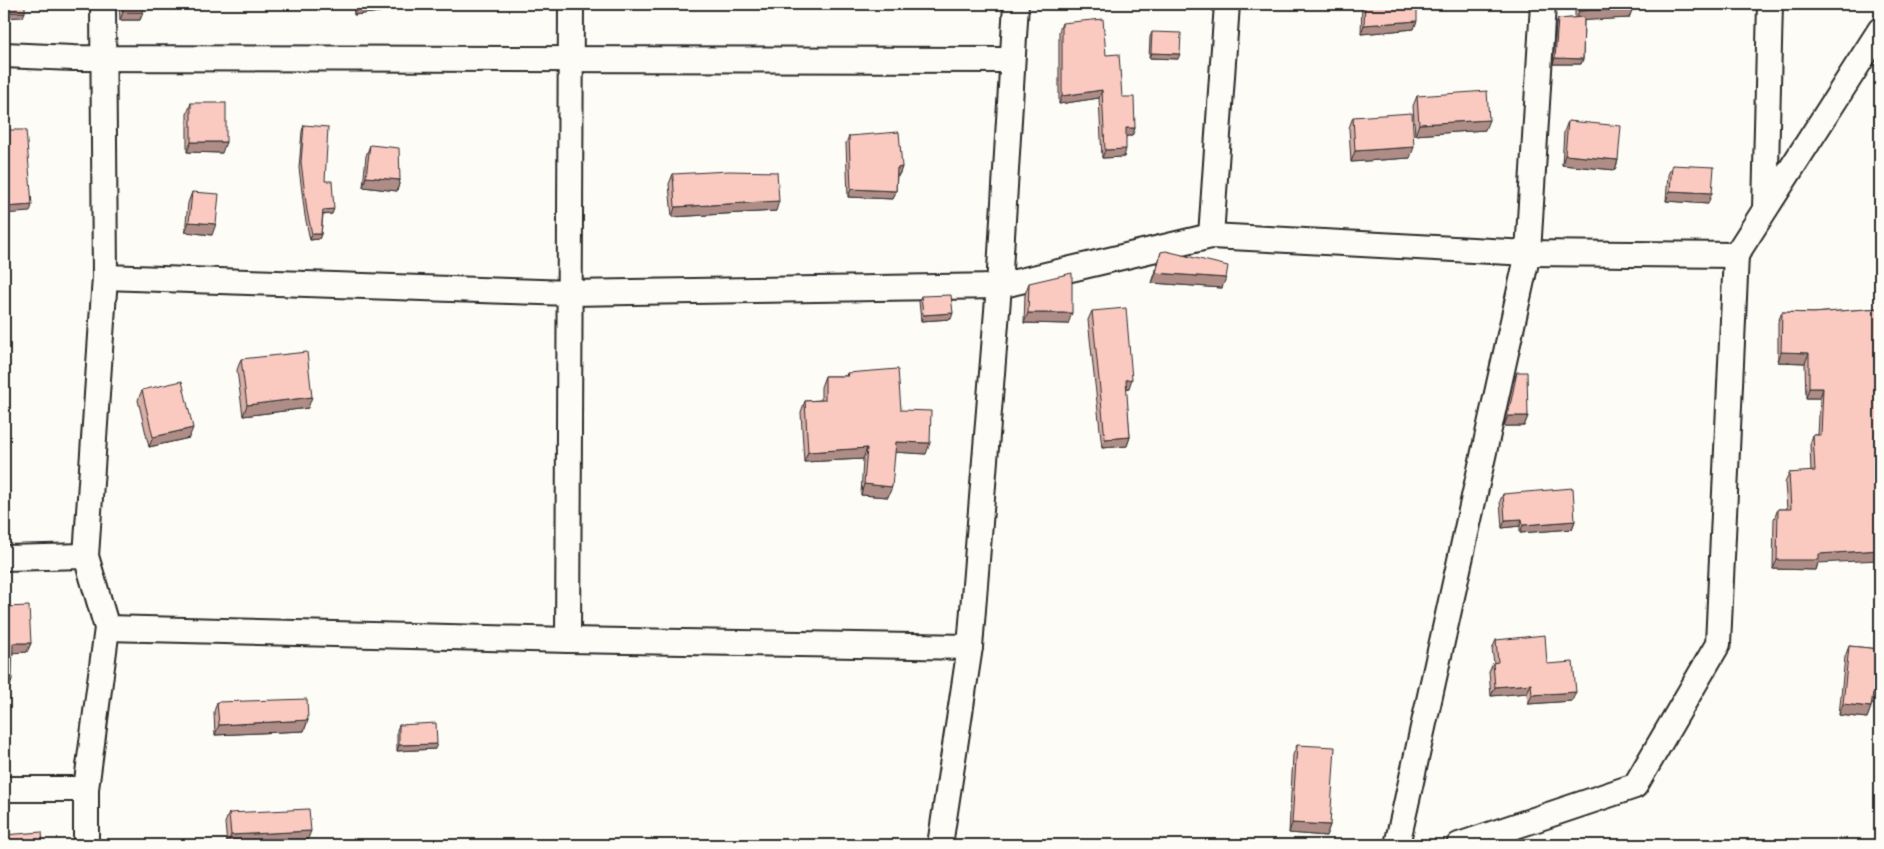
<svg xmlns="http://www.w3.org/2000/svg" width="1884" height="849" viewBox="0 0 1884 849" font-family="Dekko,sans-serif">
  <style>
    .lines { fill: none; stroke-linecap: round; stroke-linejoin: round }
    .minor-casing { stroke: #2b2b2b; stroke-width: 28 }
    .minor { stroke: #fdfcf7; stroke-width: 24 }
    .wall { fill: #d7aea6; stroke: #2b2b2b }
    .shaded-wall { fill: #af8d87; stroke: #2b2b2b }
    .building { fill: #facac1; stroke: #2b2b2b }
  </style>
  <rect width="100%" height="100%" fill="#fdfcf7"/>
  <filter id="ink" filterUnits="userSpaceOnUse"><feTurbulence type="fractalNoise" baseFrequency=".02" numOctaves="2"/><feDisplacementMap in="SourceGraphic" scale="10" xChannelSelector="R" yChannelSelector="G"/><feConvolveMatrix kernelMatrix="1 2 1 2 8 2 1 2 1" color-interpolation-filters="sRGB"/></filter>
  <g filter="url(#ink)">
    <g class="lines">
      <!-- minor casing -->
      <g class="minor-casing">
        <g id="minor">
          <polyline points="4,55 73,58 1012,60"/>
          <polyline points="1765,209 1770,4"/>
          <polyline points="1211,236 1227,4"/>
          <polyline points="105,277 570,293 999,286 1211,236 1528,253 1736,255 1880,30"/>
          <polyline points="4,558 86,556"/>
          <polyline points="107,628 568,640 970,647"/>
          <polyline points="568,640 571,4"/>
          <polyline points="4,789 86,789"/>
          <polyline points="86,845 86,789 107,628 86,556 105,277 103,4"/>
          <polyline points="940,845 970,647 999,286 1016,4"/>
          <polyline points="1397,845 1528,253 1543,4"/>
          <polyline points="1459,845 1635,786 1718,644 1736,255"/>
        </g>
      </g>
      <!-- minor -->
      <use href="#minor" class="minor"/>
    </g>
    <!-- wall -->
    <g class="wall">
      <polygon points="119,4 143,4 143,12 140,20 120,20"/>
      <polygon points="353,4 383,4 380,12 354,15"/>
      <polygon points="1362,4 1417,4 1414,29 1361,34"/>
      <polygon points="1575,4 1632,4 1629,18 1584,20 1583,59 1581,64 1553,64 1556,24 1558,19 1575,18"/>
      <polygon points="1062,23 1106,55 1122,97 1135,128 1132,136 1126,136 1124,157 1102,158 1099,98 1059,104 1059,31"/>
      <polygon points="1152,32 1178,59 1149,58 1150,37"/>
      <polygon points="1417,96 1485,130 1415,135 1413,106"/>
      <polygon points="191,103 222,153 187,152 187,114"/>
      <polygon points="1353,117 1410,158 1351,162 1349,128"/>
      <polygon points="1568,121 1618,160 1615,170 1562,165 1564,132"/>
      <polygon points="304,125 325,181 332,214 323,215 321,234 319,239 310,240 305,216 299,168 302,131"/>
      <polygon points="849,136 902,167 899,175 897,175 896,191 893,199 848,197 846,143"/>
      <polygon points="370,145 400,180 397,191 363,187 366,156"/>
      <polygon points="1672,165 1708,204 1666,201 1668,175"/>
      <polygon points="673,174 776,211 672,217 669,184"/>
      <polygon points="192,192 212,235 185,232 188,203"/>
      <polygon points="1161,252 1222,288 1152,283 1158,263"/>
      <polygon points="1029,283 1068,324 1024,323 1025,294"/>
      <polygon points="921,296 951,319 921,321 919,301"/>
      <polygon points="1880,308 1818,563 1816,570 1773,569 1774,519 1778,509 1787,509 1785,483 1789,473 1811,472 1810,444 1813,435 1818,435 1820,398 1806,398 1805,363 1778,362 1778,322 1782,312 1813,313"/>
      <polygon points="1092,311 1129,388 1126,389 1130,437 1127,446 1102,448 1088,320"/>
      <polygon points="241,359 308,408 243,416 237,370"/>
      <polygon points="1517,372 1528,416 1524,426 1504,426 1513,383"/>
      <polygon points="847,373 901,410 926,454 895,452 888,497 861,495 863,459 804,462 801,412 805,401 821,400 821,387 825,376 846,376"/>
      <polygon points="142,390 189,438 149,447 138,400"/>
      <polygon points="1503,494 1575,521 1572,529 1520,533 1520,526 1502,528 1500,501"/>
      <polygon points="6,607 31,643 27,652 13,652 9,690 4,689 4,612"/>
      <polygon points="1496,640 1547,664 1572,701 1528,704 1527,693 1491,696 1489,672 1493,663 1494,663 1492,649"/>
      <polygon points="1849,646 1880,649 1880,705 1872,704 1867,718 1839,715 1845,657"/>
      <polygon points="217,702 308,720 304,731 215,735 214,712"/>
      <polygon points="399,725 435,749 397,751 397,730"/>
      <polygon points="1297,745 1330,825 1326,836 1289,833 1293,755"/>
      <polygon points="229,813 307,841 227,845 225,823"/>
    </g>
    <!-- shaded-wall -->
    <g class="shaded-wall">
      <polygon points="358,4 383,4 380,12 354,15"/>
      <polygon points="1633,8 1629,18 1576,21 1579,11"/>
      <polygon points="4,12 25,12 23,17 4,18"/>
      <polygon points="123,12 143,12 140,20 120,20"/>
      <polygon points="1417,21 1414,29 1361,34 1364,25"/>
      <polygon points="1151,53 1180,54 1178,59 1149,58"/>
      <polygon points="1555,58 1583,59 1581,64 1553,64"/>
      <polygon points="1102,90 1099,98 1059,104 1062,96"/>
      <polygon points="1489,120 1485,130 1415,135 1419,124"/>
      <polygon points="1126,128 1135,128 1132,136 1123,136"/>
      <polygon points="191,142 226,142 222,153 187,152"/>
      <polygon points="1414,147 1410,158 1351,162 1355,151"/>
      <polygon points="1126,149 1124,157 1102,158 1105,150"/>
      <polygon points="1565,155 1618,160 1615,170 1562,165"/>
      <polygon points="902,167 899,175 895,175 897,168"/>
      <polygon points="366,177 400,180 397,191 363,187"/>
      <polygon points="851,189 896,191 893,199 848,197"/>
      <polygon points="1670,191 1712,193 1708,204 1666,201"/>
      <polygon points="779,201 776,211 672,217 675,207"/>
      <polygon points="32,205 30,212 4,214 4,207"/>
      <polygon points="334,209 332,214 321,215 323,210"/>
      <polygon points="189,222 216,224 212,235 185,232"/>
      <polygon points="312,234 321,234 319,239 310,240"/>
      <polygon points="1156,273 1226,278 1222,288 1152,283"/>
      <polygon points="953,313 951,319 921,321 923,315"/>
      <polygon points="1028,313 1072,313 1068,324 1024,323"/>
      <polygon points="1781,352 1809,353 1805,363 1778,362"/>
      <polygon points="1132,379 1129,388 1122,389 1126,380"/>
      <polygon points="1809,388 1823,388 1820,398 1806,398"/>
      <polygon points="312,397 308,408 243,416 247,405"/>
      <polygon points="1508,416 1528,416 1524,426 1504,426"/>
      <polygon points="193,428 189,438 149,447 153,437"/>
      <polygon points="1130,437 1127,446 1102,448 1105,439"/>
      <polygon points="896,442 930,443 926,454 892,452"/>
      <polygon points="867,448 863,459 804,462 808,452"/>
      <polygon points="864,484 892,487 888,497 861,495"/>
      <polygon points="1522,519 1520,526 1502,528 1505,520"/>
      <polygon points="1575,521 1572,529 1520,533 1523,525"/>
      <polygon points="1880,550 1880,560 1818,563 1816,570 1773,569 1777,560 1819,554"/>
      <polygon points="13,643 31,643 27,652 10,653"/>
      <polygon points="4,680 12,680 9,690 4,689"/>
      <polygon points="1531,684 1527,693 1491,696 1495,687"/>
      <polygon points="1576,692 1572,701 1528,704 1532,695"/>
      <polygon points="1873,693 1880,694 1880,705 1869,704"/>
      <polygon points="1843,704 1871,707 1867,718 1839,715"/>
      <polygon points="308,720 304,731 215,735 219,725"/>
      <polygon points="437,744 435,749 397,751 399,745"/>
      <polygon points="1292,823 1330,825 1326,836 1289,833"/>
      <polygon points="311,831 307,841 227,845 231,835"/>
    </g>
    <!-- building -->
    <g class="building">
      <rect x="4" y="4" width="21" height="8"/>
      <rect x="123" y="4" width="20" height="8"/>
      <polygon points="1365,4 1417,4 1417,21 1364,25"/>
      <polygon points="1579,4 1632,4 1633,8 1579,11"/>
      <polygon points="1584,17 1583,59 1555,58 1558,19"/>
      <polygon points="1103,19 1106,55 1119,54 1122,97 1134,97 1135,128 1126,128 1126,149 1105,150 1102,90 1062,96 1062,23"/>
      <polygon points="1152,32 1181,33 1180,54 1151,53"/>
      <polygon points="1487,91 1489,120 1419,124 1417,96"/>
      <rect x="191" y="103" width="35" height="39"/>
      <polygon points="1412,113 1414,147 1355,151 1353,117"/>
      <polygon points="1568,121 1621,126 1618,160 1565,155"/>
      <polygon points="304,125 328,127 325,181 332,181 334,209 323,210 321,234 312,234 307,211 301,162"/>
      <polygon points="4,130 26,130 32,205 4,207"/>
      <polygon points="899,132 902,167 897,168 896,191 851,189 849,136"/>
      <polygon points="370,145 399,148 400,180 366,177"/>
      <polygon points="1672,165 1714,167 1712,193 1670,191"/>
      <polygon points="729,171 777,172 779,201 675,207 673,174"/>
      <polygon points="192,192 219,194 216,224 189,222"/>
      <polygon points="1166,251 1228,266 1226,278 1156,273 1161,252"/>
      <polygon points="1072,273 1072,313 1028,313 1029,283"/>
      <polygon points="951,295 953,313 923,315 921,296"/>
      <polygon points="1126,308 1132,379 1126,380 1130,437 1105,439 1092,311"/>
      <polygon points="1880,308 1880,550 1819,554 1819,560 1777,560 1778,509 1791,509 1789,473 1815,471 1813,435 1821,435 1823,388 1809,388 1809,353 1781,352 1782,312 1813,313"/>
      <polygon points="307,352 312,397 247,405 241,359"/>
      <polygon points="898,369 901,410 931,411 930,443 896,442 892,487 864,484 867,448 808,452 805,401 825,400 825,376 848,376 847,373"/>
      <polygon points="1517,372 1527,372 1528,416 1508,416"/>
      <polygon points="182,381 193,428 153,437 142,390"/>
      <polygon points="1573,488 1575,521 1523,525 1522,519 1505,520 1503,494"/>
      <polygon points="29,606 31,643 13,643 12,680 4,680 4,619 6,619 6,607"/>
      <polygon points="1545,635 1547,664 1573,662 1576,692 1532,695 1531,684 1495,687 1493,663 1498,662 1496,640"/>
      <polygon points="1849,646 1880,649 1880,694 1873,693 1871,707 1843,704"/>
      <polygon points="307,699 308,720 219,725 217,702"/>
      <polygon points="436,723 437,744 399,745 399,725"/>
      <polygon points="1297,745 1335,747 1330,825 1292,823"/>
      <polygon points="309,809 311,831 231,835 229,813"/>
      <polygon points="42,832 43,845 4,845 4,835"/>
      <rect x="739" y="843" width="139" height="2"/>
    </g>
  </g>
  <!-- margin -->
  <rect width="1884" height="849" fill="none" stroke="#fdfcf7" stroke-width="20"/>
  <rect x="10" y="10" width="1864" height="829" fill="none" stroke="#2b2b2b" stroke-width="2" filter="url(#ink)"/>
</svg>
